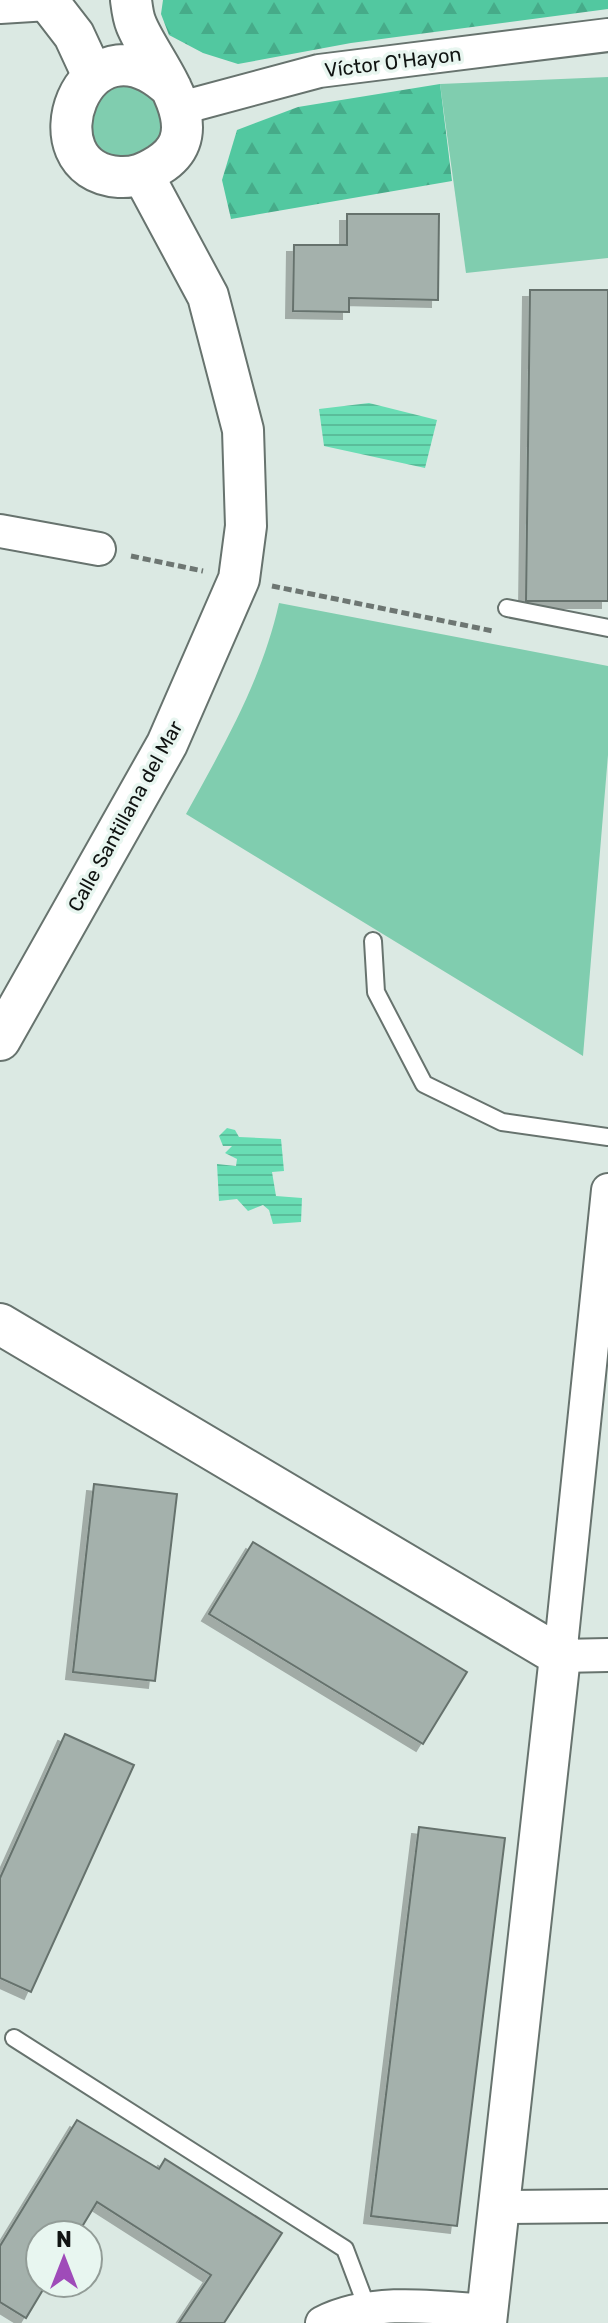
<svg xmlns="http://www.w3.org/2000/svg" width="608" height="2323" viewBox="0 0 608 2323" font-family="Rubik,sans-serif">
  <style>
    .grass { fill: #80cdaf }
    .forest { fill: url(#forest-firs) }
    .water { fill: url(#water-rules) }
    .building { fill: #a4b1ac; stroke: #66726d; stroke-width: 2; filter: url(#shadow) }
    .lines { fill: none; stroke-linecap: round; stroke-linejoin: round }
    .service-casing { stroke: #67736e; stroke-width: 20 }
    .minor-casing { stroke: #67736e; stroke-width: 36 }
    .tertiary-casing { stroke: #67736e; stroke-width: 44 }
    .path { stroke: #6d7672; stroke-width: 5; stroke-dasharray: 8 4; stroke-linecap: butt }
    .service { stroke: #fff; stroke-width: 16 }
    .minor { stroke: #fff; stroke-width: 32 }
    .tertiary { stroke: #fff; stroke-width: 40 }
    .labels { text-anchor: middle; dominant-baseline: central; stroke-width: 7; stroke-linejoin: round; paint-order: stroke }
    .street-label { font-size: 20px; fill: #101412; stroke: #e8f6f0 }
  </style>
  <defs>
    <pattern id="forest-firs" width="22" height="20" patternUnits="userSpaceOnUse" patternTransform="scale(2)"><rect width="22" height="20" fill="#52c8a0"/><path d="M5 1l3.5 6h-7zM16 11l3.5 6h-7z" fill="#46ab89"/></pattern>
    <pattern id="water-rules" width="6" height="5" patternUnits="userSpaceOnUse" patternTransform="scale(2)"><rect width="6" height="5" fill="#69ddb4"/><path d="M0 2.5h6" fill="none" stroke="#5abd9a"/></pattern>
    <filter id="shadow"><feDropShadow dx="-7" dy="7" stdDeviation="0" flood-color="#0004"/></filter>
  </defs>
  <rect width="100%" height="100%" fill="#dbe9e3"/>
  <!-- grass -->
  <g class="grass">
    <polygon points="608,77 608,258 466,273 440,84"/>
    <path d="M113,83L150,86L167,136L127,162C95,149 93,146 89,112Z"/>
    <path d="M279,603L608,666V755L583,1056L186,814C224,745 262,680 279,603Z"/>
  </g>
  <!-- forest -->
  <g class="forest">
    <polygon points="163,0 608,0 608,9 351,43 238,64 203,53 169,35 161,14"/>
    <polygon points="440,84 452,181 231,219 222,180 237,130 298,107"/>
  </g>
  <!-- water -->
  <g class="water">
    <polygon points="369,403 437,420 425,468 324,446 319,409"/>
    <polygon points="227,1128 235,1130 239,1137 281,1139 284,1171 272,1172 276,1196 302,1198 301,1222 273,1224 269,1210 263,1205 248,1211 237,1199 219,1201 217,1164 236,1166 237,1159 225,1153 232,1146 223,1146 219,1136"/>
  </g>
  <!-- building -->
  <g class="building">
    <polygon points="347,214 439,214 438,300 349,298 349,312 293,311 294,245 347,245"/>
    <polygon points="530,290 608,290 608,601 526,601"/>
    <polygon points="94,1484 177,1494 155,1681 73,1672"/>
    <polygon points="253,1542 467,1672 423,1744 209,1614"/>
    <polygon points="65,1734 134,1765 31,1992 0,1978 0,1878"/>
    <polygon points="419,1827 505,1838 457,2226 371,2216"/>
    <polygon points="77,2120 159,2169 165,2159 282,2233 224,2323 179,2323 211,2275 97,2202 77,2235 40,2235 40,2283 47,2283 26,2318 0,2302 0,2246"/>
  </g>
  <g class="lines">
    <!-- service casing -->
    <g class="service-casing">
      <g id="service">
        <polyline points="507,608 608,628"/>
        <polyline points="373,941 376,992 424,1084 502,1122 608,1137"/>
        <polyline points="14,2038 345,2249 368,2310"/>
      </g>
    </g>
    <!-- minor casing -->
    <g class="minor-casing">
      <g id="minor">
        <polyline points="181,108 319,71 608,35"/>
        <polyline points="0,531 99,549"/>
        <polyline points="608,1190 560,1656 608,1655"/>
        <polyline points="498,2207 608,2206"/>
        <path d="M322,2323C369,2298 436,2307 487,2311"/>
      </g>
    </g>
    <!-- tertiary casing -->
    <g class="tertiary-casing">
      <g id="tertiary">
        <polyline points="47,0 74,35 93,76"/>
        <path d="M131,0C132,8 133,17 136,24C151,63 216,130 159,165C146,173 135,178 119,177C26,171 83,6 171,88"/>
        <polyline points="0,3 48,0"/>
        <polyline points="0,1040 167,744 239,579 246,526 243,430 208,296 143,175"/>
        <polyline points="0,1324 560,1656 486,2323"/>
      </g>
    </g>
    <!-- path -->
    <g class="path">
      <polyline points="131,556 203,571"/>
      <polyline points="272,586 493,631"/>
    </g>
    <!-- service -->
    <use href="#service" class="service"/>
    <!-- minor -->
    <use href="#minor" class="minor"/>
    <!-- tertiary -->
    <use href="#tertiary" class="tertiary"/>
  </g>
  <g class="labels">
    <!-- street labels -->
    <g class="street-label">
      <text transform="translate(393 62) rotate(-7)">Víctor O'Hayon</text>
      <text transform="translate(125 816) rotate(-61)">Calle Santillana del Mar</text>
    </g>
  </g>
  <!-- north arrow -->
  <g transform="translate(64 2259)"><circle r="38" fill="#e8f6f0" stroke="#929c97" stroke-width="2"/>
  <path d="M0-6L14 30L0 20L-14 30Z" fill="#9f4bb9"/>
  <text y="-12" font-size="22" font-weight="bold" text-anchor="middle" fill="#101412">N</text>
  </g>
</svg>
